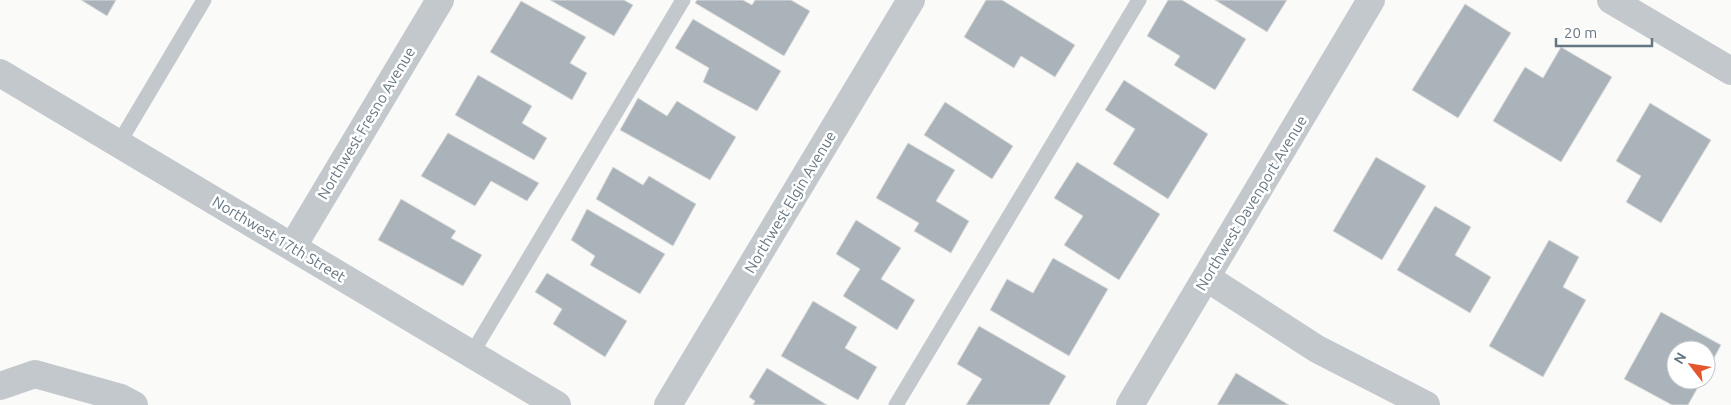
<svg xmlns="http://www.w3.org/2000/svg" width="1731" height="405" viewBox="0 0 1731 405" font-family="Ubuntu,sans-serif">
  <style>
    .building { fill: #aab3b9; stroke: #dcdcda }
    .lines { fill: none; stroke-linecap: round; stroke-linejoin: round }
    .service { stroke: #c3c8cc; stroke-width: 15 }
    .minor { stroke: #c3c8cc; stroke-width: 28 }
    .labels { text-anchor: middle; dominant-baseline: central; stroke-width: 5; stroke-linejoin: round; paint-order: stroke }
    .street-label { font-size: 15px; fill: #657683; stroke: #fff }
  </style>
  <rect width="100%" height="100%" fill="#fafaf8"/>
  <!-- building -->
  <g class="building">
    <polygon points="81,0 116,0 107,16"/>
    <polygon points="550,0 624,0 633,5 614,36"/>
    <polygon points="697,0 743,0 752,5 755,0 791,0 810,11 784,56 695,3"/>
    <polygon points="986,0 1002,0 1075,45 1055,77 1021,56 1014,68 964,37"/>
    <polygon points="1168,0 1182,0 1246,39 1215,90 1174,65 1180,56 1147,36"/>
    <polygon points="1215,0 1287,0 1267,32"/>
    <polygon points="521,1 586,37 570,63 587,73 572,100 490,52"/>
    <polygon points="1465,4 1511,33 1458,118 1412,90"/>
    <polygon points="693,19 781,71 757,111 703,82 709,68 675,48"/>
    <polygon points="1561,47 1612,77 1561,162 1493,121 1525,67 1543,78"/>
    <polygon points="478,75 532,106 522,123 547,138 534,160 455,115"/>
    <polygon points="1124,80 1208,134 1168,199 1113,164 1135,129 1105,110"/>
    <polygon points="638,98 667,116 677,101 736,137 710,180 620,130"/>
    <polygon points="945,102 1013,146 992,179 924,135"/>
    <polygon points="1650,103 1711,140 1661,223 1626,202 1641,176 1616,161"/>
    <polygon points="448,133 539,183 527,201 491,181 475,206 421,176"/>
    <polygon points="908,143 955,170 936,201 969,221 951,253 914,231 919,223 876,198"/>
    <polygon points="1376,157 1426,186 1382,260 1333,231"/>
    <polygon points="1077,162 1160,214 1119,280 1064,245 1083,216 1054,198"/>
    <polygon points="613,167 643,185 649,176 696,204 673,246 596,199"/>
    <polygon points="401,199 456,231 451,238 482,255 463,286 378,240"/>
    <polygon points="1435,206 1471,227 1455,255 1491,277 1470,313 1397,270"/>
    <polygon points="587,209 665,254 640,294 590,265 595,256 571,240"/>
    <polygon points="856,220 901,248 881,279 915,300 897,330 843,296 860,269 836,254"/>
    <polygon points="1549,240 1579,257 1563,287 1586,300 1543,377 1489,346"/>
    <polygon points="1053,258 1108,289 1069,356 990,310 1007,279 1033,293"/>
    <polygon points="547,273 627,321 605,357 553,324 562,309 535,292"/>
    <polygon points="813,301 857,327 845,348 877,367 858,400 781,356"/>
    <polygon points="1661,312 1721,345 1706,373 1706,350 1676,350 1676,380 1702,380 1688,405 1672,405 1624,379"/>
    <polygon points="979,326 1066,376 1049,405 966,405 982,379 957,364"/>
    <polygon points="767,368 827,405 753,405 755,401 749,397"/>
    <polygon points="1236,373 1289,405 1217,405"/>
  </g>
  <g class="lines">
    <!-- service -->
    <g class="service">
      <polyline points="119,143 204,0"/>
      <polyline points="471,355 683,0"/>
      <polyline points="896,405 1139,0"/>
    </g>
    <!-- minor -->
    <g class="minor">
      <polyline points="1611,0 1731,71"/>
      <polyline points="0,73 557,405"/>
      <polyline points="293,246 440,0"/>
      <polyline points="1207,278 1317,349 1426,405"/>
      <polyline points="0,386 35,374 121,398 134,405"/>
      <polyline points="668,405 911,0"/>
      <polyline points="1130,405 1371,0"/>
    </g>
  </g>
  <g class="labels">
    <!-- street labels -->
    <g class="street-label">
      <text transform="translate(366 123) rotate(-59)">Northwest Fresno Avenue</text>
      <text transform="translate(790 202) rotate(-59)">Northwest Elgin Avenue</text>
      <text transform="translate(1251 203) rotate(-59)">Northwest Davenport Avenue</text>
      <text transform="translate(279 239) rotate(31)">Northwest 17th Street</text>
    </g>
  </g>
  <!-- north arrow -->
  <g transform="translate(1691 365) rotate(301)"><circle r="24" fill="#ffffff" stroke="#c1c8cd"/>
  <path d="M0-4L9 19L0 12L-9 19Z" fill="#e4572e"/>
  <text y="-8" font-size="14" font-weight="bold" text-anchor="middle" fill="#657683">N</text>
  </g>
  <!-- scale -->
  <path d="M1556 38v8h96v-8" fill="none" stroke="#657683" stroke-width="2.5"/>
  <text x="1564" y="38" font-size="15" fill="#657683" stroke="#ffffff" stroke-width="4" paint-order="stroke">20 m</text>
</svg>
